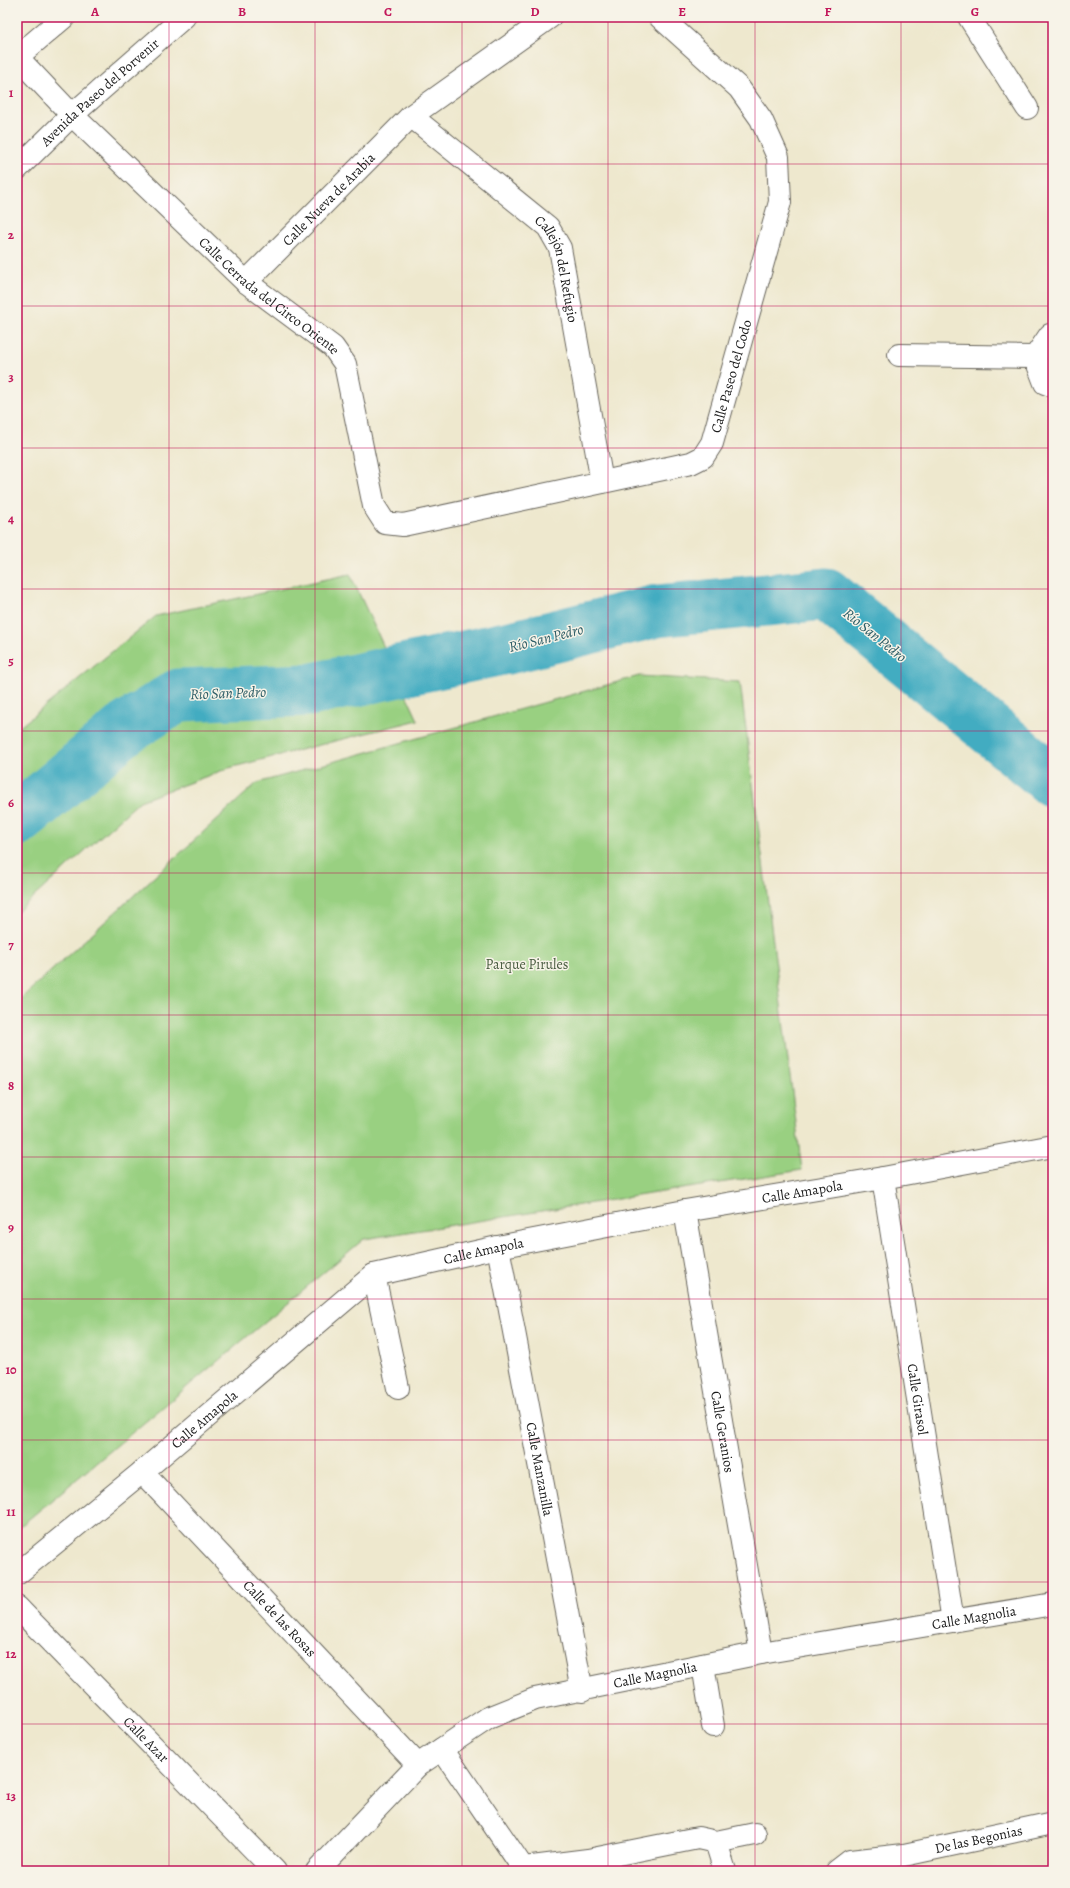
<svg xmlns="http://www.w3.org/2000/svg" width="1070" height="1888" viewBox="0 0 1070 1888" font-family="Alegreya,serif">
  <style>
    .green { fill: #99d081; stroke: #5a764e }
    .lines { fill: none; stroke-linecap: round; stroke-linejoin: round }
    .river { stroke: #42acc1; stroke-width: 53 }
    .minor-casing { stroke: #66635a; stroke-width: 24 }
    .minor { stroke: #fff; stroke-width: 22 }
    .grid { fill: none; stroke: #c2185b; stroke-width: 1; stroke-opacity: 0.55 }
    .labels { text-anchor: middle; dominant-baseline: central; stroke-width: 3; stroke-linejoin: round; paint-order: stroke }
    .street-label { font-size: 14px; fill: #1c1c1c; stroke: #f7f3e8 }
    .park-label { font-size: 14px; fill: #485b3f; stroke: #f7f3e8 }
    .water-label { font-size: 15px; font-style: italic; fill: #2d5d66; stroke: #f7f3e8 }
    .neatline { fill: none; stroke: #c2185b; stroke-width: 1.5 }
    .grid-label { font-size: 13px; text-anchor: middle; font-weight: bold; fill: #c2185b }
  </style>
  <rect width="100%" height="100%" fill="#f7f3e8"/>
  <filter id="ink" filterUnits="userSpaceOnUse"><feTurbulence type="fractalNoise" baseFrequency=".025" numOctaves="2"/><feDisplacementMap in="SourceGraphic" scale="8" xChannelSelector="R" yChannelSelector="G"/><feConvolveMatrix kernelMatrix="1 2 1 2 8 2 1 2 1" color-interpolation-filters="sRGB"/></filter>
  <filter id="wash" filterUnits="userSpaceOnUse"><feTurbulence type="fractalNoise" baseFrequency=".012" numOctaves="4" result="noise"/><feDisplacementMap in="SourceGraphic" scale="16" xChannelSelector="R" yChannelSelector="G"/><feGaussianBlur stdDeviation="0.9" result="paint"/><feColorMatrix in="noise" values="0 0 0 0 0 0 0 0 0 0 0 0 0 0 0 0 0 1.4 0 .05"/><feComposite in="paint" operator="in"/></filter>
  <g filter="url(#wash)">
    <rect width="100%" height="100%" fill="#eee8ce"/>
    <!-- green -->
    <g class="green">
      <polygon points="350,574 418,720 229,768 140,801 17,912 17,729 156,616"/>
      <polygon points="639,676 740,682 802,1170 364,1239 17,1529 17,1002 257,783"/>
    </g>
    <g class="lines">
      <!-- river -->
      <polyline class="river" points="17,820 125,729 179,695 309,690 516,646 657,611 826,594 1053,781"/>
    </g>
  </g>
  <g filter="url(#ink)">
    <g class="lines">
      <!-- minor casing -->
      <g class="minor-casing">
        <g id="minor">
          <polyline points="969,17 1027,108"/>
          <path id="s1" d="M17,57L72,115L246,282L333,347L345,364L374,506L385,523L403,525L691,463L703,457L712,443L780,202L778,157L761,119L739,88L660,17"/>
          <polyline points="17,57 64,17"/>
          <path id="s2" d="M411,116L548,227L560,248L602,482"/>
          <path id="s3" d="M17,169L72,115L184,17"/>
          <path id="s4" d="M246,282L411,116L550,17"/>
          <polyline points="899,355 1035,357"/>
          <polyline points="1035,357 1045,383 1053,386"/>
          <polyline points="1035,357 1050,335 1053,335"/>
          <path id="s5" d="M883,1178L953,1621"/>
          <path id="s6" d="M685,1211L761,1653"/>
          <path id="s7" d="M498,1247L582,1691"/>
          <polyline points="374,1275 398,1388"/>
          <path id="s8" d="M142,1472L418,1765"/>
          <path id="s9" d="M17,1574L142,1472L374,1275L498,1247L685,1211L883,1178L1053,1146"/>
          <path id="s10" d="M17,1607L275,1871"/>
          <polyline points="703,1665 713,1726"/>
          <polyline points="442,1749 525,1871"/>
          <polyline points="716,1842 725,1871"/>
          <polyline points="524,1868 588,1860 698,1838 716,1842 755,1834"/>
          <path id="s11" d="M317,1871L418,1765L488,1718L535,1699L761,1653L1053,1604"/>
          <path id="s12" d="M837,1871L850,1861L904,1855L1053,1823"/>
        </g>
      </g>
      <!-- minor -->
      <use href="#minor" class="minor"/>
    </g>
  </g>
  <!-- grid -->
  <path class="grid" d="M169,17V1871M315,17V1871M462,17V1871M608,17V1871M755,17V1871M901,17V1871M17,164H1053M17,306H1053M17,448H1053M17,589H1053M17,731H1053M17,873H1053M17,1015H1053M17,1157H1053M17,1299H1053M17,1440H1053M17,1582H1053M17,1724H1053"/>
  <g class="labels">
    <!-- street labels -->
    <g class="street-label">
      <text stroke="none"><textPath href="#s3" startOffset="113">Avenida Paseo del Porvenir</textPath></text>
      <text stroke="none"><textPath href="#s4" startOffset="117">Calle Nueva de Arabia</textPath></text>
      <text stroke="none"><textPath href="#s2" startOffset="219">Callejón del Refugio</textPath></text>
      <text stroke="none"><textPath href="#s1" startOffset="348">Calle Cerrada del Circo Oriente</textPath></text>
      <text stroke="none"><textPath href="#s1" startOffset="1028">Calle Paseo del Codo</textPath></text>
      <text stroke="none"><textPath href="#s9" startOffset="902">Calle Amapola</textPath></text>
      <text stroke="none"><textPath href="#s9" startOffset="578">Calle Amapola</textPath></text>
      <text stroke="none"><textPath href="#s5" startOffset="224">Calle Girasol</textPath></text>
      <text stroke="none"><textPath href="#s9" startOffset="243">Calle Amapola</textPath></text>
      <text stroke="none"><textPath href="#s6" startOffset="224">Calle Geranios</textPath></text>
      <text stroke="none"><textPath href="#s7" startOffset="226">Calle Manzanilla</textPath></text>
      <text stroke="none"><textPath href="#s11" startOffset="728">Calle Magnolia</textPath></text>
      <text stroke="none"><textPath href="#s8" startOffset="201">Calle de las Rosas</textPath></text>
      <text stroke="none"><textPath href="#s11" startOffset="404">Calle Magnolia</textPath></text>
      <text stroke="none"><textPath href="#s10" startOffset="185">Calle Azar</textPath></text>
      <text stroke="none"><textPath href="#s12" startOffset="147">De las Begonias</textPath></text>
    </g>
    <!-- park labels -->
    <g class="park-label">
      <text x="527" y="964">Parque Pirules</text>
    </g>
    <!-- water labels -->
    <g class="water-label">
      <text transform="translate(875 635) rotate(39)">Río San Pedro</text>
      <text transform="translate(546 638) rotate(-14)">Río San Pedro</text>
      <text transform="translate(228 693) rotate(-2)">Río San Pedro</text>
    </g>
  </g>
  <!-- margin -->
  <rect width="1070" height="1888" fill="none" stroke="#f7f3e8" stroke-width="44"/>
  <rect x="22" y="22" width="1026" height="1844" class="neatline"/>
  <g class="grid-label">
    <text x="95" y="16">A</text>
    <text x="242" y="16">B</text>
    <text x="388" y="16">C</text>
    <text x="535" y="16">D</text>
    <text x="682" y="16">E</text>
    <text x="828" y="16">F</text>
    <text x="975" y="16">G</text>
    <text x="11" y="97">1</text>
    <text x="11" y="239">2</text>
    <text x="11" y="381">3</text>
    <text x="11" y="523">4</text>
    <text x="11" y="665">5</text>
    <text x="11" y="807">6</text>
    <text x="11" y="949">7</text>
    <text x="11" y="1090">8</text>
    <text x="11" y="1232">9</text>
    <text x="11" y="1374">10</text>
    <text x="11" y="1516">11</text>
    <text x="11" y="1658">12</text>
    <text x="11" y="1800">13</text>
  </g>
</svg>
